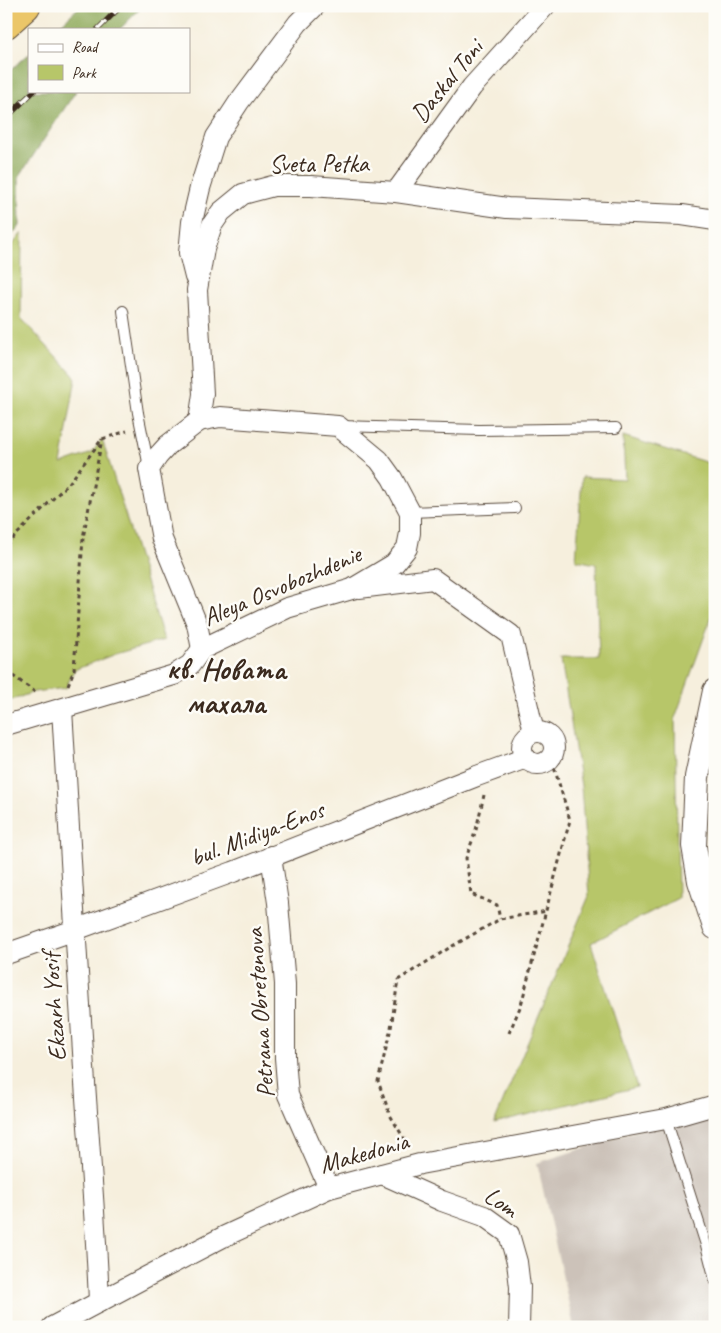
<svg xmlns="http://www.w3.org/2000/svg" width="721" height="1333" viewBox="0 0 721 1333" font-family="Caveat,sans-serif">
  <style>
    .industrial { fill: #ccc2b9 }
    .green { fill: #b7c669; stroke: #797844 }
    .forest { fill: #91ab5d; stroke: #666a3e }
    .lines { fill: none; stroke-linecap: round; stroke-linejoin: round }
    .service-casing { stroke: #57483b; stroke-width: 12 }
    .minor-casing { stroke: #57483b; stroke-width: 22 }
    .tertiary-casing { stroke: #57483b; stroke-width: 26 }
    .trunk-casing { stroke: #57483b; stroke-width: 30 }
    .path { stroke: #57483b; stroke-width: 3; stroke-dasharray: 4 4; stroke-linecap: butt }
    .service { stroke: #fff; stroke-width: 10 }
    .minor { stroke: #fff; stroke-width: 20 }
    .tertiary { stroke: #fff; stroke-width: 24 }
    .trunk { stroke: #ebc669; stroke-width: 28 }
    .rail-casing { stroke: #3b2a1e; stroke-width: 5.5 }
    .rail { stroke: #fdfcf7; stroke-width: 4; stroke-dasharray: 11; stroke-linecap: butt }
    .labels { text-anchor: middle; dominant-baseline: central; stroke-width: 5; stroke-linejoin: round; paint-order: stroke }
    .street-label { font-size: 25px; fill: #3b2a1e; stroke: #fdfcf7 }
    .district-label { font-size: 30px; font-weight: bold; fill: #3b2a1e; stroke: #fdfcf7 }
  </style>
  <rect width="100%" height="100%" fill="#fdfcf7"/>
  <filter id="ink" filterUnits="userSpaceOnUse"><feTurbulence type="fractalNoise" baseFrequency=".02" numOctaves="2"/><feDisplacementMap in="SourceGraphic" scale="10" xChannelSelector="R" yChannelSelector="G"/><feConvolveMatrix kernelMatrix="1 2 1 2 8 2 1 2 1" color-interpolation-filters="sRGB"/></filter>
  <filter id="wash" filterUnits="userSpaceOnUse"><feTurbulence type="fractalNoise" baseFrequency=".0096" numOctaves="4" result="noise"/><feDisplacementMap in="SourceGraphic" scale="20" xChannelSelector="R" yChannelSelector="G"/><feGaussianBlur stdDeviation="1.12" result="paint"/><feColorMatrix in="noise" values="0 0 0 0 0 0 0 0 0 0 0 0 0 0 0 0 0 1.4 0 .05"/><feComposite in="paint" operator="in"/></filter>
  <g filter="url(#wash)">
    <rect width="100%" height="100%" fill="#f6efdd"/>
    <!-- industrial -->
    <polygon class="industrial" points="715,1106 715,1327 574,1327 537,1163"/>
    <!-- green -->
    <g class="green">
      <polygon points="22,233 21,318 76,378 61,464 92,453 102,439 164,640 115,654 74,670 66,688 34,692 6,702 6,253"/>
      <polygon points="623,436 715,465 715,607 675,718 678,898 591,943 637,1087 494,1123 589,896 581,786 561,659 599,659 596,564 576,560 582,477 625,479"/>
    </g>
    <!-- forest -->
    <g class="forest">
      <polygon points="80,6 143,6 120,29 56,29"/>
      <polygon points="29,54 29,91 76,91 19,177 20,226 6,241 6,74"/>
    </g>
  </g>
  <g filter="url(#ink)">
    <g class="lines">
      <!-- service casing -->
      <g class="service-casing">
        <g id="service">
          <polyline points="123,311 138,413 149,467"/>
          <polyline points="341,426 479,430 616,428"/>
          <polyline points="410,512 515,508"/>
          <polyline points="666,1119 706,1245 715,1280"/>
        </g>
      </g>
      <!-- minor casing -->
      <g class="minor-casing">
        <g id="minor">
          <polyline points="396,192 472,87 545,6"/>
          <polyline points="195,277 189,253 192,222 200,188 216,137 239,102 298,23 315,6"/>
          <polyline points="199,421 168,445 158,456 149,469 162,539 197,624 202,649"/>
          <polyline points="359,588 433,579 511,635 534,732"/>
          <path d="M62,709C69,829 76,948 84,1068C89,1146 96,1224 99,1302"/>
          <polyline points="6,725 174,675 190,665 202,649 287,608 352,589 394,564 407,548 410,533 410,512 392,478 379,460 338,426 220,417 199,421 203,394 197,290 204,249 212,225 221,212 243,194 273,186 311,186 396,192 507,208 682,215 715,220"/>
          <circle cx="538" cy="748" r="16"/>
          <polyline points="271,856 278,903 285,984 285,1058 288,1095 329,1188"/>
          <polyline points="6,954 75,930 233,872 477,776 526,758"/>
          <polyline points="382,1174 442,1201 484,1216 509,1234 517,1262 520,1287 519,1327"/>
          <polyline points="52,1327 148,1276 225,1236 329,1188 420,1164 666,1119 715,1105"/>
        </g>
      </g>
      <!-- tertiary casing -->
      <g class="tertiary-casing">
        <polyline id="tertiary" points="715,691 697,777 694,846 700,881 715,927"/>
      </g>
      <!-- trunk casing -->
      <g class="trunk-casing">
        <polyline id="trunk" points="6,24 26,6"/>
      </g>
      <!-- path -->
      <g class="path">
        <polyline points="6,545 70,482 102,439 127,431"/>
        <polyline points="6,671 38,694"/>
        <polyline points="68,685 74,670 83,538 102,439"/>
        <polyline points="484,795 476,830 466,858 471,894 497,905 500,919"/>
        <polyline points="509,1033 521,1005 570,820 551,757"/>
        <polyline points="409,1147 390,1115 378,1081 391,1028 398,980 449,948 500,919 547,911"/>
      </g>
      <!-- service -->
      <use href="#service" class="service"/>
      <!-- minor -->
      <use href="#minor" class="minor"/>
      <!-- tertiary -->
      <use href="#tertiary" class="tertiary"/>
      <!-- trunk -->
      <use href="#trunk" class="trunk"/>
      <!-- rail casing -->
      <g class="rail-casing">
        <g id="rail">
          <polyline points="98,29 121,6"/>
          <polyline points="6,118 34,91"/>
        </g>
      </g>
      <!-- rail -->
      <use href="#rail" class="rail"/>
    </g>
  </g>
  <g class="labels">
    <!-- street labels -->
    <g class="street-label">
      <text transform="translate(447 81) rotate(-51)">Daskal Toni</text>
      <text x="319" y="164">Sveta Petka</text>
      <text transform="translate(282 586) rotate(-23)">Aleya Osvobozhdenie</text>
      <text transform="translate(257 834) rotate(-21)">bul. Midiya-Enos</text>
      <text transform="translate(54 1007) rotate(-94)">Ekzarh Yosif</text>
      <text transform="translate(260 1013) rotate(-94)">Petrana Obretenova</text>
      <text transform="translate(364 1153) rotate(-16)">Makedonia</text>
      <text transform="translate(501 1202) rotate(33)">Lom</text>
    </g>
    <!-- district labels -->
    <g class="district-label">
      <text x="226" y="669">кв. Новата<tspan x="226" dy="34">махала</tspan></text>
    </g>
  </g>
  <!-- margin -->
  <rect width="721" height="1333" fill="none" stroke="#fdfcf7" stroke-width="25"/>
  <!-- legend -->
  <rect x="28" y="28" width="162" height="65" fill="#fdfcf7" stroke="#afa8a0"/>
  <rect x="38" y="44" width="25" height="8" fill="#ffffff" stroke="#afa8a0"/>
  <text x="72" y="52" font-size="15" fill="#3b2a1e">Road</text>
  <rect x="38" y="65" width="25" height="15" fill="#b7c669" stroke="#afa8a0"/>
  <text x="72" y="78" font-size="15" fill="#3b2a1e">Park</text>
</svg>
